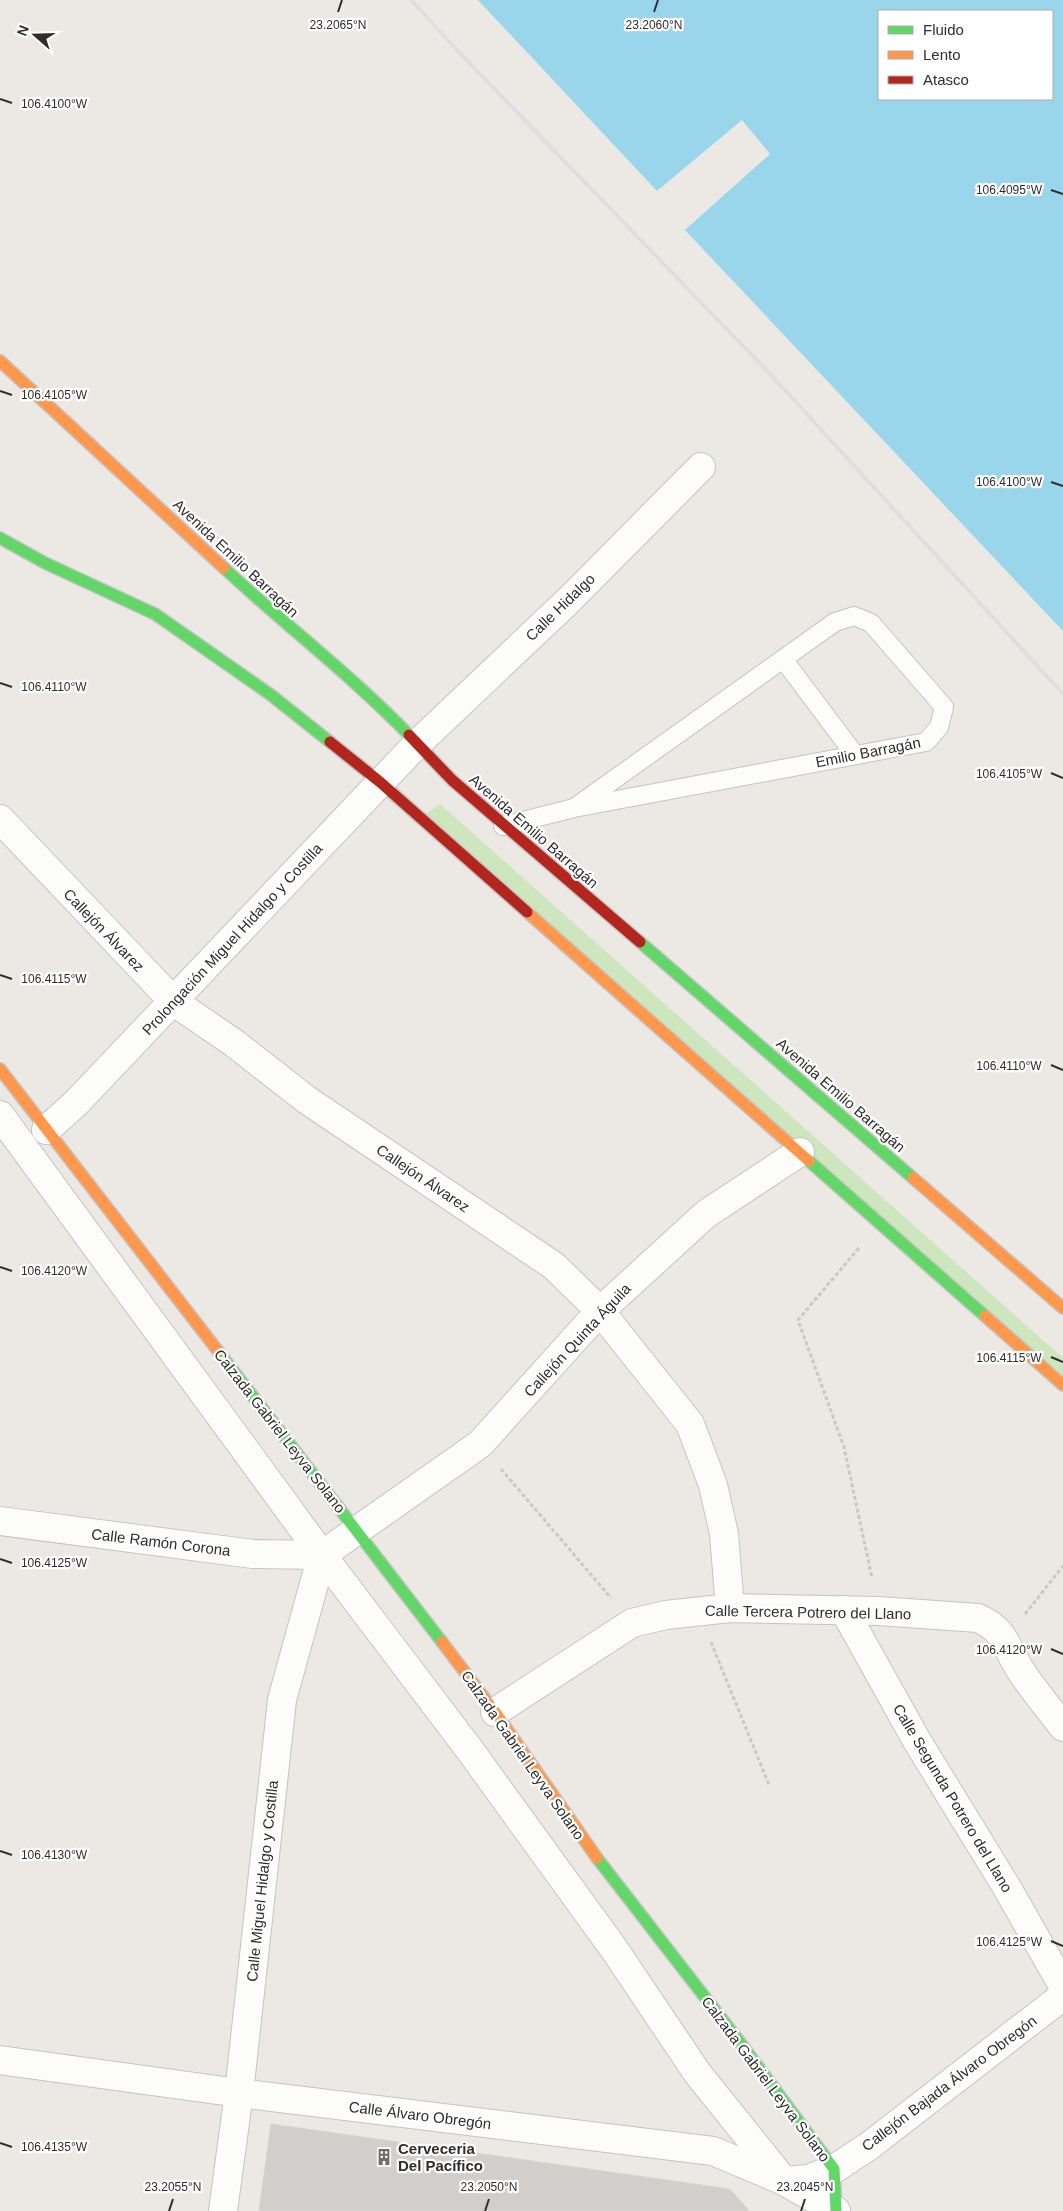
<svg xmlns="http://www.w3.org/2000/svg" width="1063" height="2211" viewBox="0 0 1063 2211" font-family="Helvetica,sans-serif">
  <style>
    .green { fill: #cee6be }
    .water { fill: #99d6ec; fill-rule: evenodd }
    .building { fill: #d1cecb; stroke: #d7d4d0 }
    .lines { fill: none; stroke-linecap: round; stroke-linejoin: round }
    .lane-casing { stroke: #c5c4c5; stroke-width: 20 }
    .street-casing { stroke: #c5c4c5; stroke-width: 30 }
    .fast-casing { stroke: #c5c4c5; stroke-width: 14 }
    .slow-casing { stroke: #c5c4c5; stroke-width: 14 }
    .jam-casing { stroke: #c5c4c5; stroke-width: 14 }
    .path { stroke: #c9c9c8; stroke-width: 3; stroke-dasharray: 4 2.5; stroke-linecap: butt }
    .lane { stroke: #fcfcfb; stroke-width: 18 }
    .street { stroke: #fcfcfb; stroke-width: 28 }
    .fast { stroke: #63d668; stroke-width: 11 }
    .slow { stroke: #ff974d; stroke-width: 11 }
    .jam { stroke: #b3261e; stroke-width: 11 }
    .rail { stroke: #dfdfe1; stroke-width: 4 }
    .ticks { fill: none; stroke: #2e2e2e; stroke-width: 2 }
    .labels { text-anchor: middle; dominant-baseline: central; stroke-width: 4.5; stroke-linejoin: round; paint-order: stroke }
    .street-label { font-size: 15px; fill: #2e2e2e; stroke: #fff }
    .poi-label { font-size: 15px; font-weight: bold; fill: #2e2e2e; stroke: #fff; text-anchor: start }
    .ticks-label { font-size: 12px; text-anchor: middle; fill: #2e2e2e; stroke: #fff; stroke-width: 4.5; stroke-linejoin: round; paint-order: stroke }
  </style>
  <rect width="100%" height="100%" fill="#ece8e4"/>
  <!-- green -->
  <polygon class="green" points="440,804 1063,1358 1063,1393 424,815"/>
  <!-- water -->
  <path class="water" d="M478,0H1063V631L685,230L770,154L742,120L657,191ZM879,11H1052V99H879Z"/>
  <!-- building -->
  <polygon class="building" points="271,2124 730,2189 749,2211 259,2211"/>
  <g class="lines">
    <!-- lane casing -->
    <g class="lane-casing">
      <g id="lane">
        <polyline points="783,659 855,755"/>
        <polyline points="503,826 574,808 926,742 939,727 944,707 871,623 854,616 835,622 574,808"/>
      </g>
    </g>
    <!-- street casing -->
    <g class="street-casing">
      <g id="street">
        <polyline points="0,819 174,1002 234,1043 307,1100 554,1266 600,1311 690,1424 713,1485 724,1534 730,1608"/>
        <polyline points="0,1115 322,1555 469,1749 614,1949 698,2074 784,2181 836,2211"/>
        <polyline points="46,1130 76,1103 416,745 569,600 701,467"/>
        <polyline points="0,1521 253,1554 322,1555"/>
        <polyline points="322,1555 480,1444 600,1311 706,1214 800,1152"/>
        <polyline points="844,1610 917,1741 1006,1886 1063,1986"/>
        <path d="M495,1712L632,1623L666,1615L730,1608L879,1611L978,1618C1007,1631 1005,1647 1021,1671C1033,1690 1049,1708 1063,1727"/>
        <polyline points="0,2060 239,2093 713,2151 784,2181 808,2179 834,2169 869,2146 1063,1996"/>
        <polyline points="223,2211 239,2093 282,1700 322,1555"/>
      </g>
    </g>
    <!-- fast casing -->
    <g class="fast-casing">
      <g id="fast">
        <polyline points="0,538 45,563 155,614 271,695 330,742"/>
        <path d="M224,568C284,624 351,675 409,735"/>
        <polyline points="640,942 913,1178"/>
        <polyline points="809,1161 985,1316"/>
        <polyline points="218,1351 442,1642"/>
        <polyline points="597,1858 742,2045 834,2169 836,2211"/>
      </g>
    </g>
    <!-- slow casing -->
    <g class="slow-casing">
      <g id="slow">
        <polyline points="0,361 224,568"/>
        <polyline points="527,912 809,1161"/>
        <polyline points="0,1069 218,1351"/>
        <polyline points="913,1178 1063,1308"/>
        <polyline points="985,1316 1063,1385"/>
        <polyline points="442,1642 495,1712 597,1858"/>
      </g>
    </g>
    <!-- jam casing -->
    <g class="jam-casing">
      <g id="jam">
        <polyline points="409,735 452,780 640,942"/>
        <polyline points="330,742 380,782 527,912"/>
      </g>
    </g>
    <!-- path -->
    <g class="path">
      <polyline points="859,1248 798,1320 844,1447 872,1578"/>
      <polyline points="501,1469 611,1598"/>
      <polyline points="1025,1614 1063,1566"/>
      <polyline points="711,1642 769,1785"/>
    </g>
    <!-- lane -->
    <use href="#lane" class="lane"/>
    <!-- street -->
    <use href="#street" class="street"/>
    <!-- fast -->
    <use href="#fast" class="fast"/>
    <!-- slow -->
    <use href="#slow" class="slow"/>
    <!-- jam -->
    <use href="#jam" class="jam"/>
    <!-- rail -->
    <polyline class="rail" points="411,0 456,49 772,376 1063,694"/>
  </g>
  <!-- ticks -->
  <path class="ticks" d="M338,12L342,0M654,12L658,0M0,99L12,103M1051,190L1063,194M0,391L12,395M1051,482L1063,486M0,683L12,687M1051,773L1063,778M0,975L12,979M1051,1065L1063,1070M0,1267L12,1271M1051,1357L1063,1362M0,1559L12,1563M1051,1649L1063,1654M0,1851L12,1855M1051,1941L1063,1946M0,2143L12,2147M169,2211L173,2199M485,2211L489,2199M801,2211L805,2199"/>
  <!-- icons -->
  <defs>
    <g id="building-bare" transform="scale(1.35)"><path d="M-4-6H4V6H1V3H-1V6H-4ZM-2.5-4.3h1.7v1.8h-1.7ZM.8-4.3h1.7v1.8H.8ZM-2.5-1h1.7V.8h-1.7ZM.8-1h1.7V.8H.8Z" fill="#706f6e" stroke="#fff" stroke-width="2.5" paint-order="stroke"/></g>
  </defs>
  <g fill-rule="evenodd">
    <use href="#building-bare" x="384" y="2157"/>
  </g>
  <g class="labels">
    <!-- street labels -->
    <g class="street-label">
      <text transform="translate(236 558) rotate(43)">Avenida Emilio Barragán</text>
      <text transform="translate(560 607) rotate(-44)">Calle Hidalgo</text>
      <text transform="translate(868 752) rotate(-11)">Emilio Barragán</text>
      <text transform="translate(534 831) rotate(41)">Avenida Emilio Barragán</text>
      <text transform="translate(104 930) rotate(46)">Callejón Álvarez</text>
      <text transform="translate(232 939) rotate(-47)">Prolongación Miguel Hidalgo y Costilla</text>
      <text transform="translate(841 1095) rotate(41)">Avenida Emilio Barragán</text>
      <text transform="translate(423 1178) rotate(34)">Callejón Álvarez</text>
      <text transform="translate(577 1340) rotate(-47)">Callejón Quinta Águila</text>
      <text transform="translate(280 1431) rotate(52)">Calzada Gabriel Leyva Solano</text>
      <text transform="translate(161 1542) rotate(7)">Calle Ramón Corona</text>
      <text transform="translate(808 1612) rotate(1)">Calle Tercera Potrero del Llano</text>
      <text transform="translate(523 1755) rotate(55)">Calzada Gabriel Leyva Solano</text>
      <text transform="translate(953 1798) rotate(59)">Calle Segunda Potrero del Llano</text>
      <text transform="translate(262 1881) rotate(-84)">Calle Miguel Hidalgo y Costilla</text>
      <text transform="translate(766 2079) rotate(53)">Calzada Gabriel Leyva Solano</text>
      <text transform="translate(949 2083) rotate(-37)">Callejón Bajada Álvaro Obregón</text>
      <text transform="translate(420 2115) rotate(7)">Calle Álvaro Obregón</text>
    </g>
    <!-- poi labels -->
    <g class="poi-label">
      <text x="398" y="2148">Cerveceria<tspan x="398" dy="17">Del Pacífico</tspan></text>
    </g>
  </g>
  <g class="ticks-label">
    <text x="338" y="29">23.2065°N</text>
    <text x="654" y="29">23.2060°N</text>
    <text x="54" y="108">106.4100°W</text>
    <text x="1009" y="194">106.4095°W</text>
    <text x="54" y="399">106.4105°W</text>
    <text x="1009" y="486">106.4100°W</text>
    <text x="54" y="691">106.4110°W</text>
    <text x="1009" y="778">106.4105°W</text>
    <text x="54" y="983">106.4115°W</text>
    <text x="1009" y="1070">106.4110°W</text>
    <text x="54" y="1275">106.4120°W</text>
    <text x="1009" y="1362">106.4115°W</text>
    <text x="54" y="1567">106.4125°W</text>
    <text x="1009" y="1654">106.4120°W</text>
    <text x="54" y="1859">106.4130°W</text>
    <text x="1009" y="1946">106.4125°W</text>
    <text x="54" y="2151">106.4135°W</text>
    <text x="173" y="2191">23.2055°N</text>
    <text x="489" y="2191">23.2050°N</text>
    <text x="805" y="2191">23.2045°N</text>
  </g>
  <!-- legend -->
  <rect x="878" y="10" width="175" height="90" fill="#ffffff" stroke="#ababab"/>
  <rect x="888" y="26" width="25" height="8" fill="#63d668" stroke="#ababab"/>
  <text x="923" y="35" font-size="15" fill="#2e2e2e">Fluido</text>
  <rect x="888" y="51" width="25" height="8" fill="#ff974d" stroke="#ababab"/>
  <text x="923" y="60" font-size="15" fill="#2e2e2e">Lento</text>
  <rect x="888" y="76" width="25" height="8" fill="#b3261e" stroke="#ababab"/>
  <text x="923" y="85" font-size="15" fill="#2e2e2e">Atasco</text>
  <!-- north arrow -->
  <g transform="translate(35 35) rotate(290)" stroke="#ffffff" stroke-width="4" paint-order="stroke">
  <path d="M0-4L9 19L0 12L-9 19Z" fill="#2e2e2e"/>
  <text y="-8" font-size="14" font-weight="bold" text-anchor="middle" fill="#2e2e2e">N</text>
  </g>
</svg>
